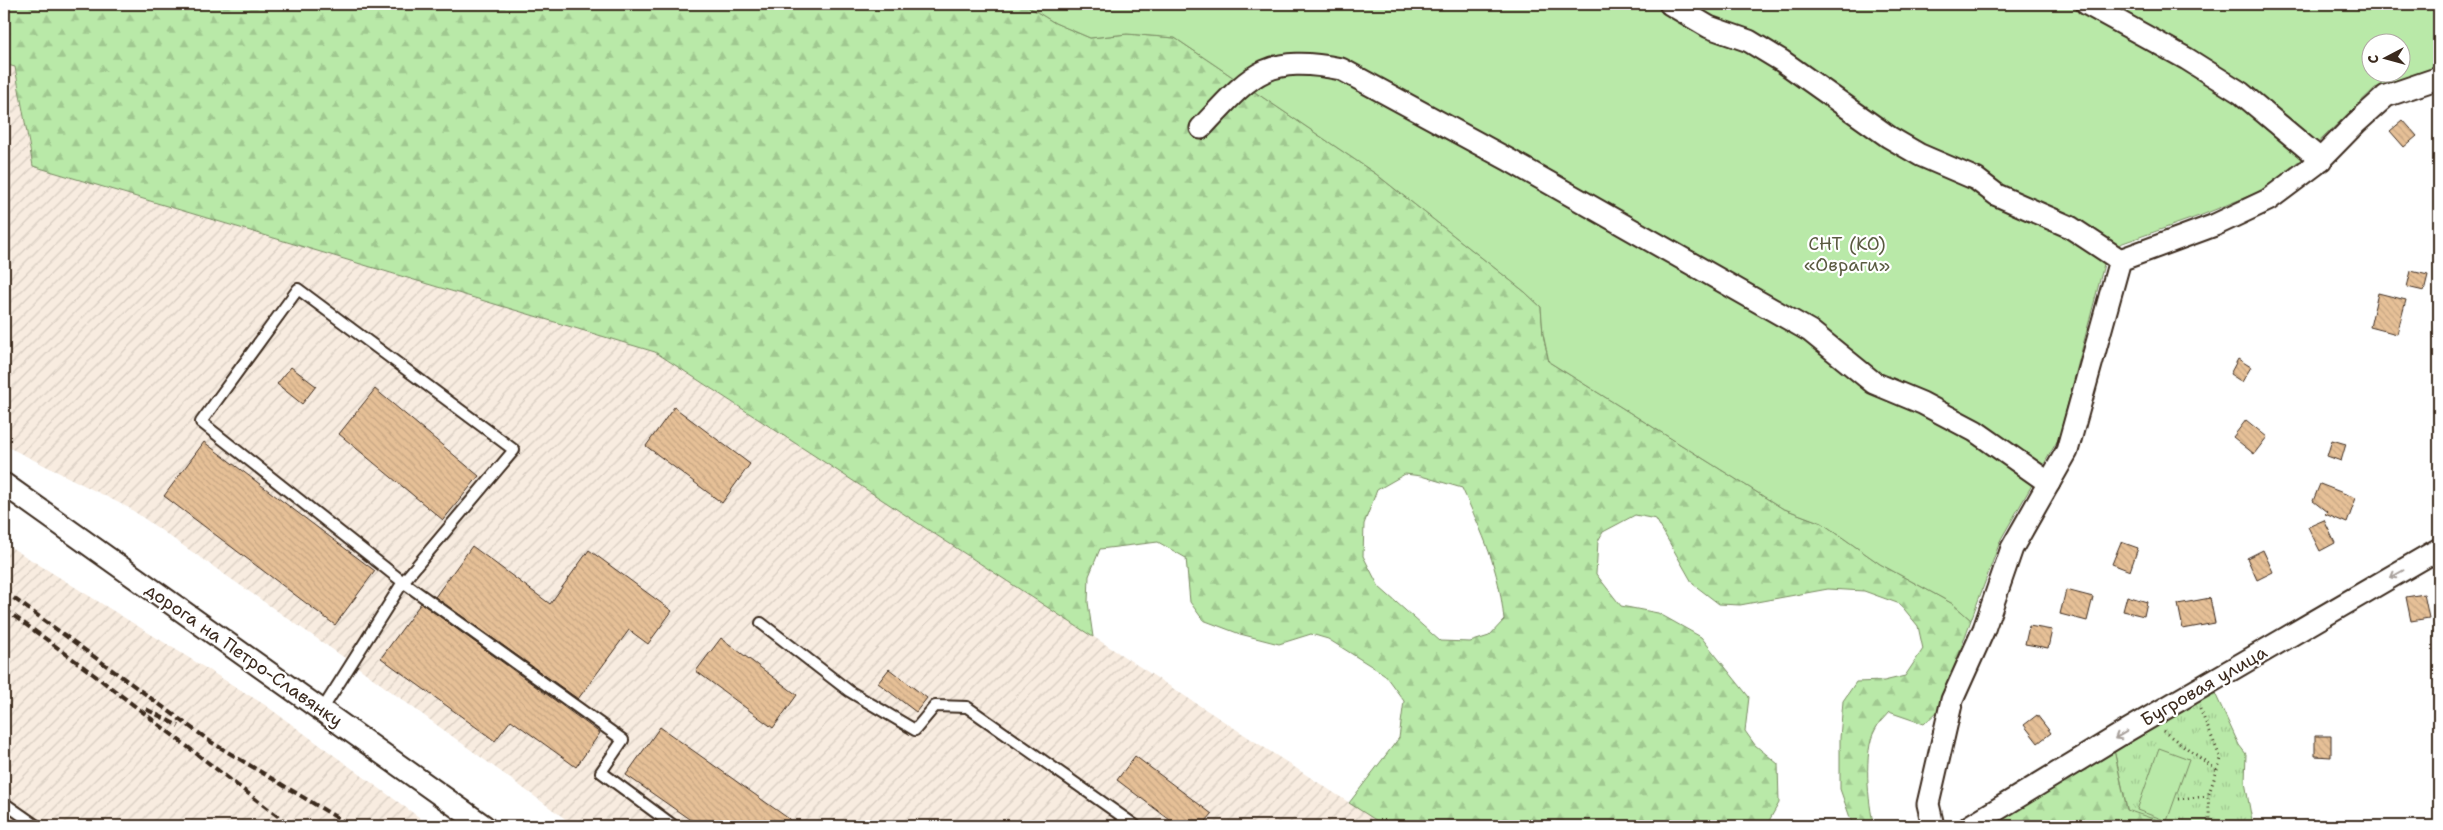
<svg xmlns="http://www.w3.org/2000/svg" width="2443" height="830" viewBox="0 0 2443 830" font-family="'Shantell Sans',sans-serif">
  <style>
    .industrial { fill: url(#industrial-furrows) }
    .grass { fill: url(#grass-tufts); stroke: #7a8a63 }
    .forest { fill: url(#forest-firs); stroke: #7a8a63; fill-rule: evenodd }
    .garden { fill: #b9e9a8; stroke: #7a8a63; fill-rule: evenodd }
    .building { fill: url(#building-back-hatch); stroke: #3b2a1e }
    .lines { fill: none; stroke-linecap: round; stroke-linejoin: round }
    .service-casing { stroke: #3b2a1e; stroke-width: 14 }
    .minor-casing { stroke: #3b2a1e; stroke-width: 25 }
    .path { stroke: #3b2a1e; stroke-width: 3; stroke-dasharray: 1 4; stroke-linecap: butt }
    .service { stroke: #fff; stroke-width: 10 }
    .minor { stroke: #fff; stroke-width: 21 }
    .rail { stroke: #3b2a1e; stroke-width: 4; stroke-dasharray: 8 4; stroke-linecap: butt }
    .oneway { stroke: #a79f9a }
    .labels { text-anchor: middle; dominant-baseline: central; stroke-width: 4.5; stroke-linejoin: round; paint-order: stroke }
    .park-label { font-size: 18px; fill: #5a5a40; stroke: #fff }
    .street-label { font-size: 18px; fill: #3b2a1e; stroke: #fff }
  </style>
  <defs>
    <pattern id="industrial-furrows" width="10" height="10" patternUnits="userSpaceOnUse" patternTransform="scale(1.25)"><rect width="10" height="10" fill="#f8ece0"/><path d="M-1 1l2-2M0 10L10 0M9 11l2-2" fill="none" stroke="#d6cbc0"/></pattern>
    <pattern id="grass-tufts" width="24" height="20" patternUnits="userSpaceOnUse" patternTransform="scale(1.25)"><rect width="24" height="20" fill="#b9e9a8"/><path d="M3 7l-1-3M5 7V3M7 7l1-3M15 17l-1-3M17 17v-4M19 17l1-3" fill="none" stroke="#a0c890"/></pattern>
    <pattern id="forest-firs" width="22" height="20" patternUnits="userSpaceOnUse" patternTransform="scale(1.25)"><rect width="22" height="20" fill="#b9e9a8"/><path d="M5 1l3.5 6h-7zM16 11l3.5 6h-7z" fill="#a0c890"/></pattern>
    <pattern id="building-back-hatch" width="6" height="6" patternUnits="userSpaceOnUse" patternTransform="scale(1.25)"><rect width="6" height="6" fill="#e6c097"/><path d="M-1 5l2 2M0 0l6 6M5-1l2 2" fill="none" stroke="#c6a582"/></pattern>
  </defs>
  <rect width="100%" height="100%" fill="#fff"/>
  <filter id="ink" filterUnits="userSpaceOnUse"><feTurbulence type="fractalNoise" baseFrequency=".02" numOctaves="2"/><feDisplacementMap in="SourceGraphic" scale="10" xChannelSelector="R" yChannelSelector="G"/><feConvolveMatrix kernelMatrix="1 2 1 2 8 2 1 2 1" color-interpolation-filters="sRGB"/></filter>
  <g filter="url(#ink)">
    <!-- industrial -->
    <g class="industrial">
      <polygon points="4,64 15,67 33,166 655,352 1385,826 575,826 352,663 129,508 4,445"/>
      <polygon points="4,543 265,705 431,826 4,826"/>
    </g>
    <!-- grass -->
    <polygon class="grass" points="2214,691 2239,745 2246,754 2245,782 2253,826 2131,826 2114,750"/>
    <!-- forest -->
    <g class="forest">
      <path d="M4,4H1024L1055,23L1090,38L1127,34L1175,38L1376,174L1525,292L1541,307L1543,334L1549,362L1782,508L1822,523L1880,564L1953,604L1971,620L1939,710L1924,724L1889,712C1885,717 1878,723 1875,730C1863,751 1868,804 1874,826H1853L1840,789V738L1843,701L1856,682L1884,681L1905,676L1923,649L1918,626L1900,604L1864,591L1828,589L1740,605L1719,604L1693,584L1656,519L1635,515L1603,532L1598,541L1596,574L1621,606L1658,613L1701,637L1749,697L1745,731L1755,745L1778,764L1779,803L1766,826H1385L1349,803L1399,738L1404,701L1384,674L1328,639L1311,634L1279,644L1240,634L1203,620L1190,602L1186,558L1158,542L1100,549L1089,576L1088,602L1093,637L655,352L33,166L15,67L4,64ZM1405,474L1421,476L1462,488C1483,535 1499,567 1504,620L1489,636L1470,642L1440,641L1379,587L1363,556L1364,524L1377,490Z"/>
      <polygon points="2114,750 2127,810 2168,824 2168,826 2001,826 1999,822"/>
    </g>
    <!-- garden -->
    <g class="garden">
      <path d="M1024,4H2439V67L2375,88L2300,160L2261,191L2202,215L2120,244L2104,264L2059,438L2001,539L1971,620L1953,604L1880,564L1822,523L1782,508L1549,362L1543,334L1541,307L1525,292L1376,174L1175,38L1127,34L1090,38L1055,23ZM2370,42H2400V72H2370Z"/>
      <polygon points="2159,748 2189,759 2167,821 2137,810"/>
    </g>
    <!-- building -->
    <g class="building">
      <polygon points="2403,120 2417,136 2404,147 2390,131"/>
      <polygon points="2411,271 2428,275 2424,291 2407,287"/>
      <polygon points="2378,293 2406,300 2397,334 2370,327"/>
      <polygon points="2238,359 2251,367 2242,382 2230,374"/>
      <polygon points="291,367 316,386 302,404 277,384"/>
      <polygon points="375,389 479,476 443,520 339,434"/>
      <polygon points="674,407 750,464 722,503 646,446"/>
      <polygon points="2246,420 2267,437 2254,454 2233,437"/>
      <polygon points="2332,440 2346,444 2341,461 2327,456"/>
      <polygon points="204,442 375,571 335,625 164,496"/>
      <polygon points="2320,484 2356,498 2347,523 2325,514 2327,512 2313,501"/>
      <polygon points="2324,520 2335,543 2320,551 2308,527"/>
      <polygon points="2121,542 2138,548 2130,571 2112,564"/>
      <polygon points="472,546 550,604 589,550 672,611 648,644 629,630 578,699 435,597"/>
      <polygon points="2263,550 2273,572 2257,580 2247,558"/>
      <polygon points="2066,590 2093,597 2087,621 2060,614"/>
      <polygon points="2424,594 2429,618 2411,621 2406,597"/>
      <polygon points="2127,596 2147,602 2144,616 2123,611"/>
      <polygon points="2210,598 2215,623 2183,629 2178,604"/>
      <polygon points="421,603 600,733 576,767 511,720 495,741 381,658"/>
      <polygon points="2029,626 2052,630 2048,648 2025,644"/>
      <polygon points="721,638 797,695 773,728 696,671"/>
      <polygon points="889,669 927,698 916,712 878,683"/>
      <polygon points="2037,715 2051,733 2038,743 2024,725"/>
      <polygon points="660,727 799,826 699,826 626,775"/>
      <polygon points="2315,736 2331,736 2331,757 2315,756"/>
      <polygon points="1135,756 1212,814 1202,826 1178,826 1117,780"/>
    </g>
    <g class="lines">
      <!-- service casing -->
      <g class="service-casing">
        <g id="service">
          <polyline points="761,623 849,691 915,730 935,706 967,707 1136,826"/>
          <polyline points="322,710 403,582 514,450 298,289 201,422 403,582 623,740 601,772 674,826"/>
          <polyline points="4,803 37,826"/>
        </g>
      </g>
      <!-- minor casing -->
      <g class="minor-casing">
        <g id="minor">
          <polyline points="1670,4 1709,27 1749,41 1782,61 1889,137 1920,155 1976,179 1997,195 2070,227 2120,260"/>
          <polyline points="2087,4 2187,59 2241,93 2321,160"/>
          <path d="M1201,128C1251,75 1264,54 1341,69L1509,160L1810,331L1874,383L1922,403L1975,431L2049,483"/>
          <polyline points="4,484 484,826"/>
          <polyline points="1933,826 1928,804 1952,700 1984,629 2012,548 2067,451 2120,260 2215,225 2268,200 2316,164 2356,123 2386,96 2439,78"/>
          <polyline points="1970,826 2128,730 2439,549"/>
        </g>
      </g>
      <!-- path -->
      <g class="path">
        <polyline points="2200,709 2221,759 2208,796 2210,826"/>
        <polyline points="2163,731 2217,770"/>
        <polyline points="2178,799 2208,796"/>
      </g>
      <!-- service -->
      <use href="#service" class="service"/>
      <!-- minor -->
      <use href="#minor" class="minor"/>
      <!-- rail -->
      <g class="rail">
        <polyline points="4,591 211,742 351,826"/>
        <path d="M4,609C102,678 195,754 291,826"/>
        <polyline points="146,709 179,726"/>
      </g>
    </g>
    <!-- one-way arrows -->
    <defs><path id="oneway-shaft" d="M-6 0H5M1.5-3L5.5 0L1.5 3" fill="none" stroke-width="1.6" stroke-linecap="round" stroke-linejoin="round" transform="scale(1.25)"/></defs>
    <g class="oneway">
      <use href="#oneway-shaft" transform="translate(2397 574) rotate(150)"/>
      <use href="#oneway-shaft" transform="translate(2121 735) rotate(149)"/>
    </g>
  </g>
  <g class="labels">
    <!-- park labels -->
    <g class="park-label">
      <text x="1847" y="244">СНТ (КО)<tspan x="1847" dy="21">«Овраги»</tspan></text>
    </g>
    <!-- street labels -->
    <g class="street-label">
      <text transform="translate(244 655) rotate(35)">дорога на Петро-Славянку</text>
      <text transform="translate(2204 686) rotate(-30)">Бугровая улица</text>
    </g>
  </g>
  <!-- margin -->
  <rect width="2443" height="830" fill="none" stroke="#fff" stroke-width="20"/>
  <rect x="10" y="10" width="2423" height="810" fill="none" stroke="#3b2a1e" stroke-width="2" filter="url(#ink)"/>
  <!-- north arrow -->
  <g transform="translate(2386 58) rotate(264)"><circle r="24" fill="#ffffff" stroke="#b1aaa5"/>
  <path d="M0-4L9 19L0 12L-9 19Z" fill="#3b2a1e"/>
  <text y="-8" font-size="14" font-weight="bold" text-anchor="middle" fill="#3b2a1e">С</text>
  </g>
</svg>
